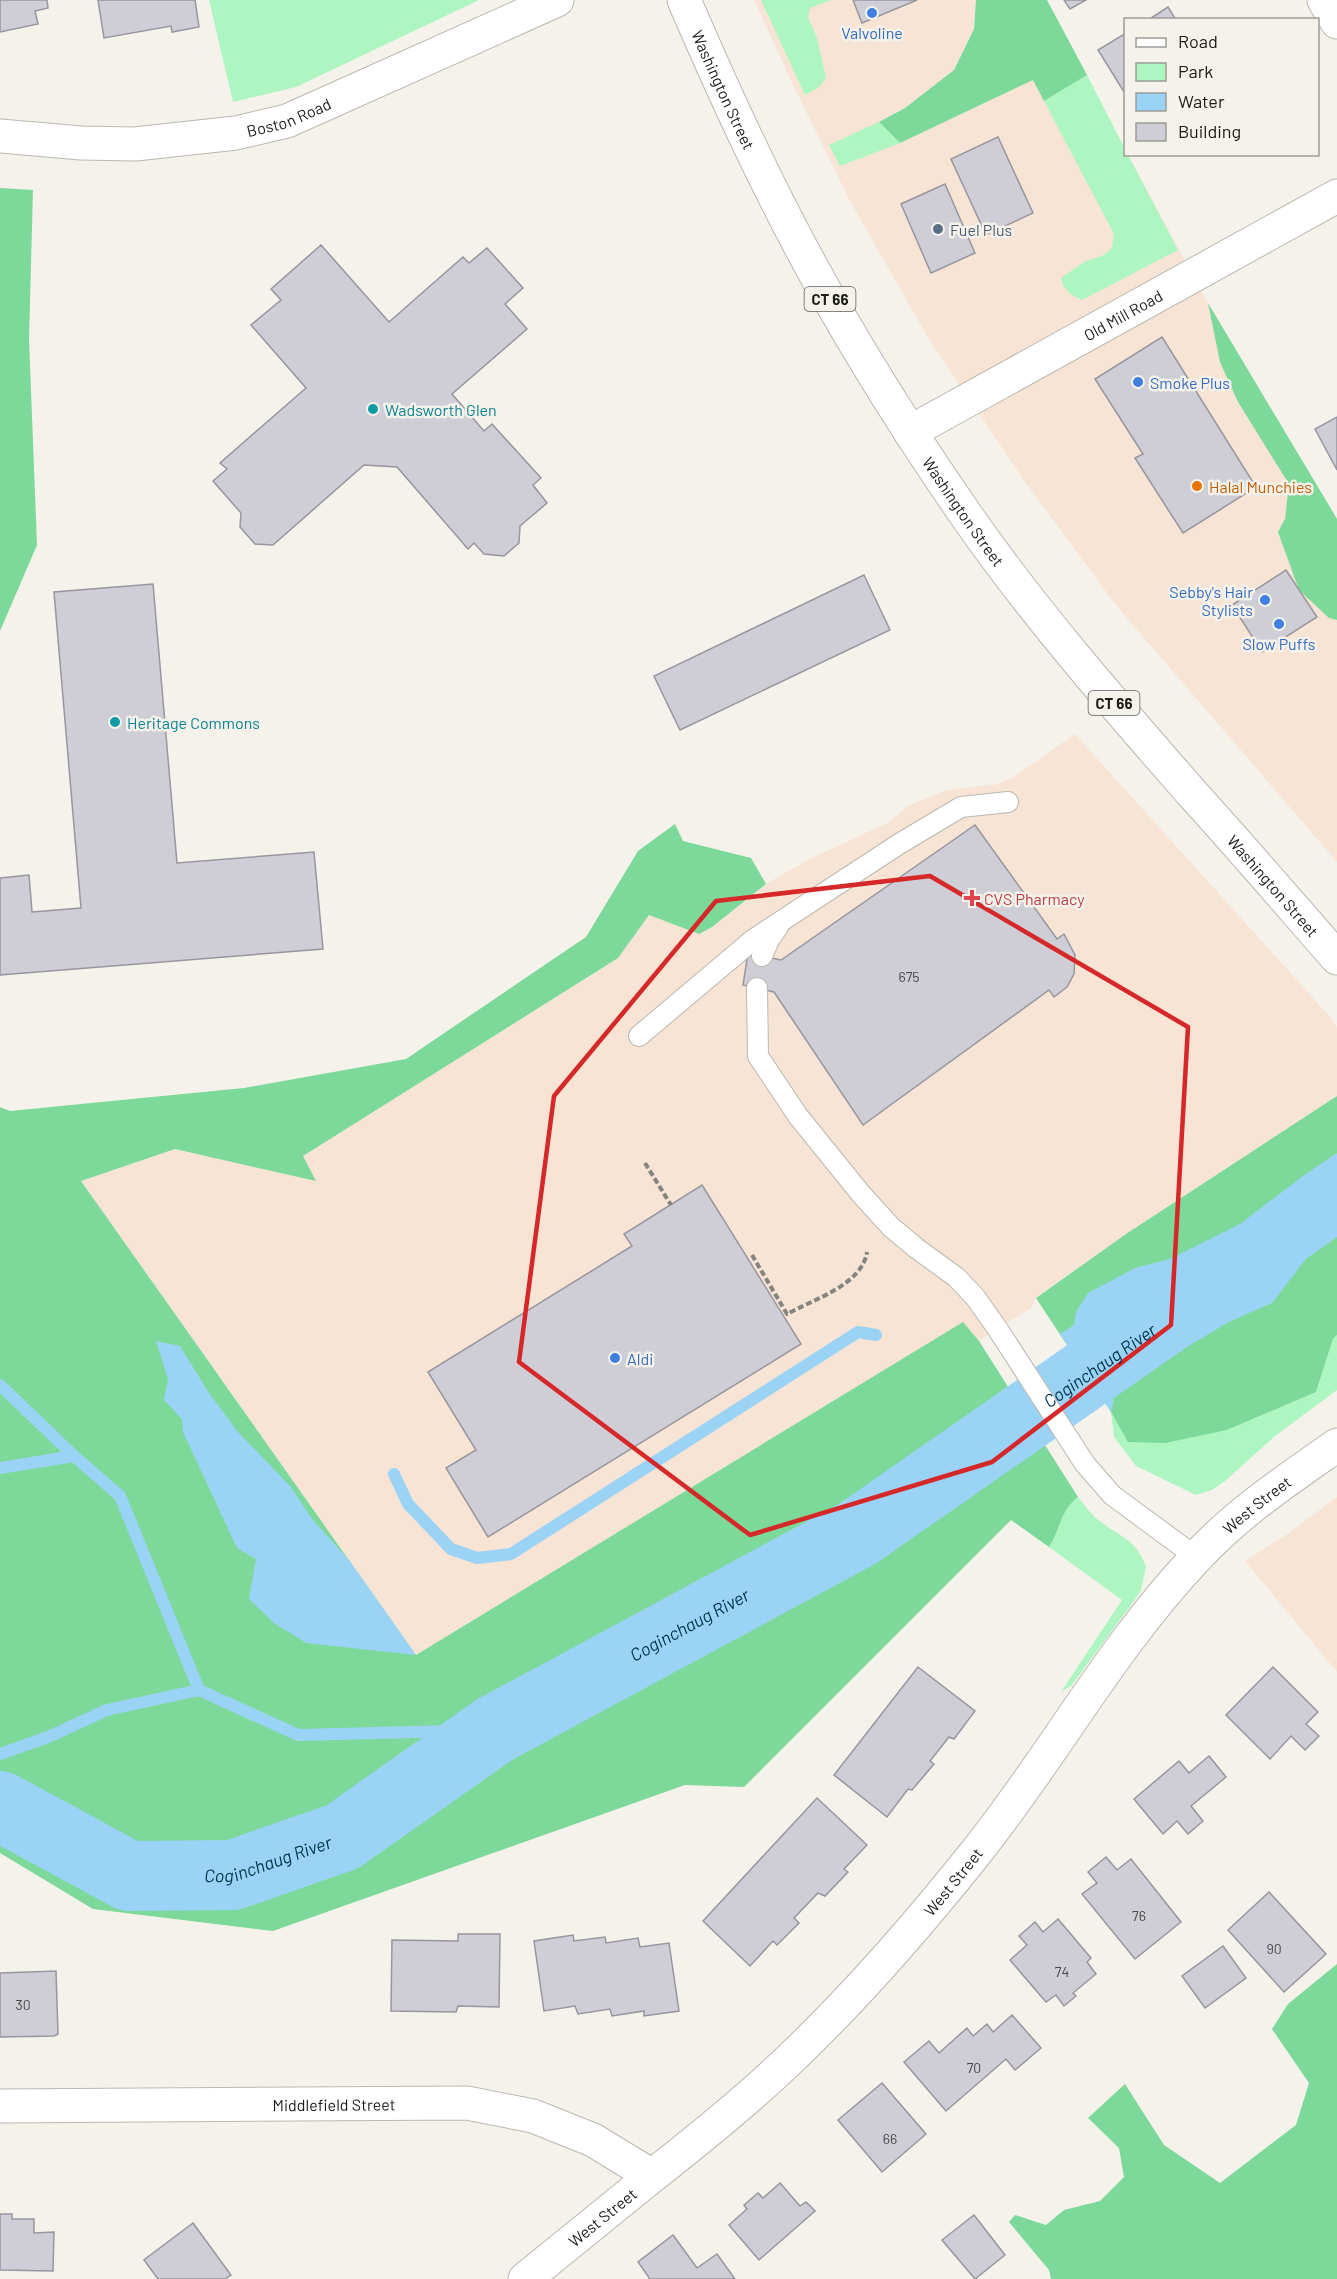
<svg xmlns="http://www.w3.org/2000/svg" width="1337" height="2279" viewBox="0 0 1337 2279" font-family="Barlow,sans-serif">
  <style>
    .commercial { fill: #f7e4d4 }
    .green { fill: #adf6c1 }
    .forest { fill: #7cd999 }
    .water { fill: #9bd3f7 }
    .lines { fill: none; stroke-linecap: round; stroke-linejoin: round }
    .stream { stroke: #9bd3f7; stroke-width: 12 }
    .river { stroke: #9bd3f7; stroke-width: 70 }
    .building { fill: #cfced6; stroke: #97969e; stroke-width: 1.5 }
    .service-casing { stroke: #bab8b0; stroke-width: 22 }
    .minor-casing { stroke: #bab8b0; stroke-width: 35 }
    .tertiary-casing { stroke: #bab8b0; stroke-width: 35 }
    .secondary-casing { stroke: #bab8b0; stroke-width: 35 }
    .trunk-casing { stroke: #bab8b0; stroke-width: 35 }
    .path { stroke: #85847e; stroke-width: 4; stroke-dasharray: 6 3; stroke-linecap: butt }
    .service { stroke: #fff; stroke-width: 20 }
    .minor { stroke: #fff; stroke-width: 33 }
    .tertiary { stroke: #fff; stroke-width: 33 }
    .secondary { stroke: #fff; stroke-width: 33 }
    .trunk { stroke: #fff; stroke-width: 33 }
    .marked { fill: none; stroke: #d62828; stroke-width: 4.5; stroke-linejoin: round }
    .shop-dot { fill: #3f7fe0; stroke: #f4f2ea; stroke-width: 2 }
    .service-dot { fill: #5c6f8a; stroke: #f4f2ea; stroke-width: 2 }
    .culture-dot { fill: #0f9aa8; stroke: #f4f2ea; stroke-width: 2 }
    .food-dot { fill: #e8710a; stroke: #f4f2ea; stroke-width: 2 }
    .health-dot { fill: #e0444e; stroke: #f4f2ea; stroke-width: 2 }
    .labels { text-anchor: middle; dominant-baseline: central; stroke-width: 5; stroke-linejoin: round; paint-order: stroke }
    .number-label { font-size: 14px; fill: #474747 }
    .shield { fill: #f4f2ea; stroke: #5b5b56; stroke-width: 1.5 }
    .shield-label { font-size: 15px; font-weight: bold; fill: #1a1a17 }
    .shop-label { font-size: 16px; fill: #366cbe; stroke: #f4f2ea }
    .street-label { font-size: 16px; fill: #1a1a17; stroke: #f4f2ea }
    .service-label { font-size: 16px; fill: #4e5e75; stroke: #f4f2ea; text-anchor: start }
    .culture-label { font-size: 16px; fill: #0d838f; stroke: #f4f2ea; text-anchor: start }
    .food-label { font-size: 16px; fill: #c56008; stroke: #f4f2ea; text-anchor: start }
    .health-label { font-size: 16px; fill: #be3a42; stroke: #f4f2ea; text-anchor: start }
    .water-label { font-size: 18px; font-style: italic; fill: #023148; stroke: #f4f2ea }
  </style>
  <rect width="100%" height="100%" fill="#f4f2ea"/>
  <!-- commercial -->
  <g class="commercial">
    <polygon points="754,0 976,0 974,29 954,70 905,108 879,122 900,143 1033,79 1126,154 1128,155 1208,303 1337,519 1337,862 1115,604 1023,479 927,336 850,201 795,89"/>
    <polygon points="1075,734 1332,1019 1337,1028 1337,1096 1126,1234 1036,1297 1032,1307 979,1341 962,1323 416,1655 81,1181 175,1149 315,1180 303,1156 618,958 649,915 699,934 712,927 766,884 808,860 887,823 910,805 947,790 998,784 1015,776"/>
    <polygon points="1337,1497 1337,1672 1245,1561 1289,1533"/>
  </g>
  <!-- green -->
  <g class="green">
    <polygon points="209,0 479,0 296,87 233,102"/>
    <polygon points="761,0 831,0 810,8 808,17 817,38 826,78 819,87 805,95"/>
    <path d="M1087,75L1125,149L1126,154L1128,155L1178,250L1082,300C1071,295 1063,290 1061,278L1084,262L1104,255L1112,248L1114,234L1044,101Z"/>
    <polygon points="879,122 900,143 840,166 829,145"/>
    <polygon points="1337,1335 1337,1390 1275,1436 1225,1481 1212,1490 1196,1495 1136,1466 1114,1437 1111,1412 1129,1442 1227,1430 1316,1392 1333,1339"/>
    <path d="M1078,1497C1084,1504 1090,1513 1097,1519C1119,1537 1136,1538 1146,1567L1141,1590L1136,1598L1071,1686L1061,1692L1122,1600L1049,1547C1061,1529 1059,1512 1078,1497Z"/>
  </g>
  <!-- forest -->
  <g class="forest">
    <polygon points="976,0 1047,0 1087,75 1044,101 1033,80 900,143 879,122 905,108 954,70 974,29"/>
    <polygon points="0,188 33,190 29,339 37,545 0,631"/>
    <polygon points="1208,303 1337,519 1337,620 1329,618 1299,590 1278,532 1285,519 1289,484 1238,402 1220,362"/>
    <path d="M675,824L683,841L751,858L766,884L712,927L699,934L649,915L618,958L303,1156L316,1181L175,1149L81,1181L416,1655L963,1322L979,1341L1078,1497C1059,1512 1061,1529 1049,1547L1011,1520L744,1787L685,1785L273,1931L93,1909L0,1853V1107L10,1111L244,1088L406,1059L586,937L638,851Z"/>
    <polygon points="1337,1096 1337,1335 1333,1339 1316,1392 1227,1430 1165,1443 1128,1442 1111,1412 1036,1298 1126,1234"/>
    <polygon points="1337,1964 1337,2279 1051,2279 1049,2270 1009,2222 1015,2215 1046,2225 1064,2210 1100,2201 1124,2177 1119,2148 1088,2118 1125,2084 1164,2145 1220,2183 1296,2125 1309,2083 1272,2029 1288,2004"/>
  </g>
  <!-- water -->
  <g class="water">
    <polygon points="1337,1153 1337,1237 1306,1259 1272,1303 1229,1322 1116,1389 1111,1412 1060,1334 1074,1325 1076,1312 1088,1293 1135,1268 1170,1259 1240,1224 1303,1176"/>
    <polygon points="156,1341 180,1346 209,1393 238,1432 291,1487 312,1519 349,1560 416,1655 306,1643 274,1623 249,1599 256,1559 237,1548 183,1432 182,1419 164,1400 168,1379"/>
  </g>
  <g class="lines">
    <!-- stream -->
    <g class="stream">
      <polyline points="0,1385 74,1456"/>
      <polyline points="0,1468 74,1456 120,1496 199,1690 298,1735 494,1730"/>
      <polyline points="394,1474 408,1504 451,1549 477,1558 511,1554 858,1332 876,1335"/>
      <polyline points="0,1754 48,1737 107,1710 199,1690"/>
    </g>
    <!-- river -->
    <path class="river" id="s1" d="M0,1806L129,1876L233,1875L342,1837L494,1730L857,1534L1166,1319"/>
  </g>
  <!-- building -->
  <g class="building">
    <polygon points="0,0 47,0 48,8 35,11 38,24 0,32"/>
    <polygon points="98,0 195,0 199,27 172,32 171,26 104,38"/>
    <polygon points="853,0 917,0 862,23"/>
    <polygon points="1064,0 1086,0 1070,9"/>
    <polygon points="1168,7 1176,20 1148,20"/>
    <polygon points="1126,33 1126,95 1098,50"/>
    <polygon points="998,137 1033,213 986,235 951,159"/>
    <polygon points="945,184 975,253 931,273 901,204"/>
    <polygon points="321,245 389,322 463,257 469,263 487,248 523,288 505,304 527,329 452,394 484,431 492,424 541,478 533,485 547,503 520,526 519,543 504,556 484,554 474,543 468,549 397,467 364,465 273,545 255,544 240,527 241,513 213,481 227,469 220,463 306,388 251,325 281,300 271,289"/>
    <polygon points="1162,337 1256,487 1183,533 1135,458 1143,454 1095,379"/>
    <polygon points="1337,417 1337,470 1315,429"/>
    <polygon points="1286,570 1317,617 1262,652 1232,605"/>
    <polygon points="864,575 890,630 680,730 654,676"/>
    <polygon points="153,584 177,863 314,852 323,949 0,975 0,878 29,875 32,912 81,908 54,592"/>
    <polygon points="975,825 1057,939 1064,934 1075,955 1074,974 1067,987 1054,997 1049,990 863,1125 774,992 743,985 748,953 781,960"/>
    <polygon points="702,1185 801,1344 488,1537 446,1468 476,1450 428,1372 632,1246 624,1234"/>
    <polygon points="918,1667 975,1711 954,1739 949,1737 930,1761 934,1764 912,1790 908,1789 887,1817 834,1775"/>
    <polygon points="1273,1667 1318,1712 1306,1724 1319,1736 1305,1750 1291,1736 1270,1759 1226,1715"/>
    <polygon points="1209,1756 1226,1777 1191,1806 1203,1821 1188,1834 1177,1821 1163,1834 1134,1799 1179,1761 1189,1773"/>
    <polygon points="817,1798 867,1845 844,1869 848,1872 825,1896 818,1893 794,1918 799,1923 777,1945 773,1941 750,1966 703,1921"/>
    <polygon points="1106,1857 1117,1870 1131,1859 1181,1922 1135,1959 1082,1894 1097,1883 1088,1872"/>
    <polygon points="1269,1892 1326,1954 1284,1992 1228,1930"/>
    <polygon points="1058,1919 1091,1958 1087,1962 1096,1974 1073,1993 1076,1996 1064,2006 1056,1995 1046,2002 1010,1960 1027,1945 1019,1936 1035,1922 1043,1932"/>
    <polygon points="458,1934 500,1934 499,2007 458,2006 456,2012 391,2011 392,1940 458,1941"/>
    <polygon points="573,1935 574,1941 605,1937 606,1943 638,1938 640,1947 669,1943 679,2011 644,2016 644,2011 612,2016 610,2009 578,2014 575,2006 544,2011 534,1941"/>
    <polygon points="1223,1946 1246,1978 1205,2008 1182,1976"/>
    <polygon points="56,1971 58,2034 54,2036 0,2037 0,1973"/>
    <polygon points="1012,2015 1041,2048 1015,2070 1006,2059 946,2111 904,2062 929,2041 939,2053 967,2028 973,2036 987,2024 993,2032"/>
    <polygon points="882,2083 926,2134 882,2172 838,2120"/>
    <polygon points="780,2183 800,2206 806,2202 815,2211 759,2260 729,2225 747,2209 744,2205 758,2193 763,2198"/>
    <polygon points="0,2214 12,2214 12,2219 34,2219 34,2233 54,2232 53,2271 0,2270"/>
    <polygon points="974,2215 1005,2255 975,2279 942,2240"/>
    <polygon points="193,2223 231,2275 225,2279 158,2279 144,2260"/>
    <polygon points="673,2235 697,2268 717,2254 735,2279 650,2279 638,2262"/>
  </g>
  <g class="lines">
    <!-- service casing -->
    <g class="service-casing">
      <g id="service">
        <polyline points="762,956 770,938 778,927"/>
        <polyline points="757,988 758,1056 798,1116 861,1194 891,1227 916,1248 956,1277 975,1297 997,1328 1085,1464 1112,1495 1196,1557"/>
        <polyline points="639,1036 754,939 899,844 961,807 1008,802"/>
      </g>
    </g>
    <!-- minor casing -->
    <g class="minor-casing">
      <g id="minor">
        <polyline points="1324,0 1337,22"/>
        <path id="s2" d="M0,136L81,143L135,144L236,133L287,121L557,0"/>
      </g>
    </g>
    <!-- tertiary casing -->
    <g class="tertiary-casing">
      <g id="tertiary">
        <path id="s3" d="M910,432L1337,196"/>
        <path id="s4" d="M525,2279L652,2176"/>
      </g>
    </g>
    <!-- secondary casing -->
    <g class="secondary-casing">
      <g id="secondary">
        <path id="s5" d="M0,2106L467,2103L533,2116L593,2140L652,2176C689,2147 726,2117 761,2086C840,2015 911,1934 977,1851C1053,1756 1111,1648 1195,1559C1236,1514 1287,1480 1337,1445"/>
      </g>
    </g>
    <!-- trunk casing -->
    <g class="trunk-casing">
      <g id="trunk">
        <path id="s6" d="M684,0C715,72 747,143 783,213C837,319 900,420 968,518C1035,614 1113,703 1190,791C1240,846 1288,902 1337,958"/>
      </g>
    </g>
    <!-- path -->
    <g class="path">
      <polyline points="645,1163 671,1205"/>
      <path d="M752,1255L787,1314C814,1299 862,1285 867,1252"/>
    </g>
    <!-- service -->
    <use href="#service" class="service"/>
    <!-- minor -->
    <use href="#minor" class="minor"/>
    <!-- tertiary -->
    <use href="#tertiary" class="tertiary"/>
    <!-- secondary -->
    <use href="#secondary" class="secondary"/>
    <!-- trunk -->
    <use href="#trunk" class="trunk"/>
  </g>
  <!-- marked area -->
  <path class="marked" d="M930,876L1188,1027L1171,1325L992,1462L750,1535L519,1362L554,1096L716,901Z"/>
  <!-- markers -->
  <g class="shop-dot">
    <circle cx="872" cy="13" r="6"/>
    <circle cx="1138" cy="382" r="6"/>
    <circle cx="1265" cy="600" r="6"/>
    <circle cx="1279" cy="624" r="6"/>
    <circle cx="615" cy="1358" r="6"/>
  </g>
  <circle class="service-dot" cx="938" cy="229" r="6"/>
  <g class="culture-dot">
    <circle cx="373" cy="409" r="6"/>
    <circle cx="115" cy="722" r="6"/>
  </g>
  <circle class="food-dot" cx="1197" cy="486" r="6"/>
  <path class="health-dot" d="M969 889h6v6h6v6h-6v6h-6v-6h-6v-6h6z"/>
  <g class="labels">
    <!-- number labels -->
    <g class="number-label">
      <text x="909" y="976">675</text>
      <text x="1139" y="1915">76</text>
      <text x="1274" y="1948">90</text>
      <text x="1062" y="1971">74</text>
      <text x="23" y="2004">30</text>
      <text x="974" y="2067">70</text>
      <text x="890" y="2138">66</text>
    </g>
    <!-- shield labels -->
    <g class="shield">
      <rect x="804.5" y="287" width="51" height="24" rx="4.5"/>
      <rect x="1088.5" y="691" width="51" height="24" rx="4.5"/>
    </g>
    <g class="shield-label">
      <text x="830" y="299">CT 66</text>
      <text x="1114" y="703">CT 66</text>
    </g>
    <!-- shop labels -->
    <g class="shop-label">
      <text x="872" y="32">Valvoline</text>
      <text x="1150" y="382" text-anchor="start">Smoke Plus</text>
      <text x="1253" y="591" text-anchor="end">Sebby's Hair<tspan x="1253" dy="18">Stylists</tspan></text>
      <text x="1279" y="643">Slow Puffs</text>
      <text x="627" y="1358" text-anchor="start">Aldi</text>
    </g>
    <!-- street labels -->
    <g class="street-label">
      <text stroke="none"><textPath href="#s6" startOffset="98">Washington Street</textPath></text>
      <text stroke="none"><textPath href="#s2" startOffset="292">Boston Road</textPath></text>
      <text stroke="none"><textPath href="#s3" startOffset="243">Old Mill Road</textPath></text>
      <text stroke="none"><textPath href="#s6" startOffset="584">Washington Street</textPath></text>
      <text stroke="none"><textPath href="#s6" startOffset="1070">Washington Street</textPath></text>
      <text stroke="none"><textPath href="#s5" startOffset="1576">West Street</textPath></text>
      <text stroke="none"><textPath href="#s5" startOffset="1090">West Street</textPath></text>
      <text stroke="none"><textPath href="#s5" startOffset="334">Middlefield Street</textPath></text>
      <text stroke="none"><textPath href="#s4" startOffset="99">West Street</textPath></text>
    </g>
    <!-- service labels -->
    <g class="service-label">
      <text x="950" y="229">Fuel Plus</text>
    </g>
    <!-- culture labels -->
    <g class="culture-label">
      <text x="385" y="409">Wadsworth Glen</text>
      <text x="127" y="722">Heritage Commons</text>
    </g>
    <!-- food labels -->
    <g class="food-label">
      <text x="1209" y="486">Halal Munchies</text>
    </g>
    <!-- health labels -->
    <g class="health-label">
      <text x="984" y="898">CVS Pharmacy</text>
    </g>
    <!-- water labels -->
    <g class="water-label">
      <text stroke="none"><textPath href="#s1" startOffset="1260">Coginchaug River</textPath></text>
      <text stroke="none"><textPath href="#s1" startOffset="774">Coginchaug River</textPath></text>
      <text stroke="none"><textPath href="#s1" startOffset="288">Coginchaug River</textPath></text>
    </g>
  </g>
  <!-- legend -->
  <rect x="1124" y="18" width="195" height="138" fill="#f4f2ea" stroke="#9d9c96" stroke-width="1.5"/>
  <rect x="1136" y="38" width="30" height="9" fill="#ffffff" stroke="#9d9c96" stroke-width="1.5"/>
  <text x="1178" y="48" font-size="18" fill="#1a1a17">Road</text>
  <rect x="1136" y="63" width="30" height="18" fill="#adf6c1" stroke="#9d9c96" stroke-width="1.5"/>
  <text x="1178" y="78" font-size="18" fill="#1a1a17">Park</text>
  <rect x="1136" y="93" width="30" height="18" fill="#9bd3f7" stroke="#9d9c96" stroke-width="1.5"/>
  <text x="1178" y="108" font-size="18" fill="#1a1a17">Water</text>
  <rect x="1136" y="123" width="30" height="18" fill="#cfced6" stroke="#9d9c96" stroke-width="1.5"/>
  <text x="1178" y="138" font-size="18" fill="#1a1a17">Building</text>
</svg>
